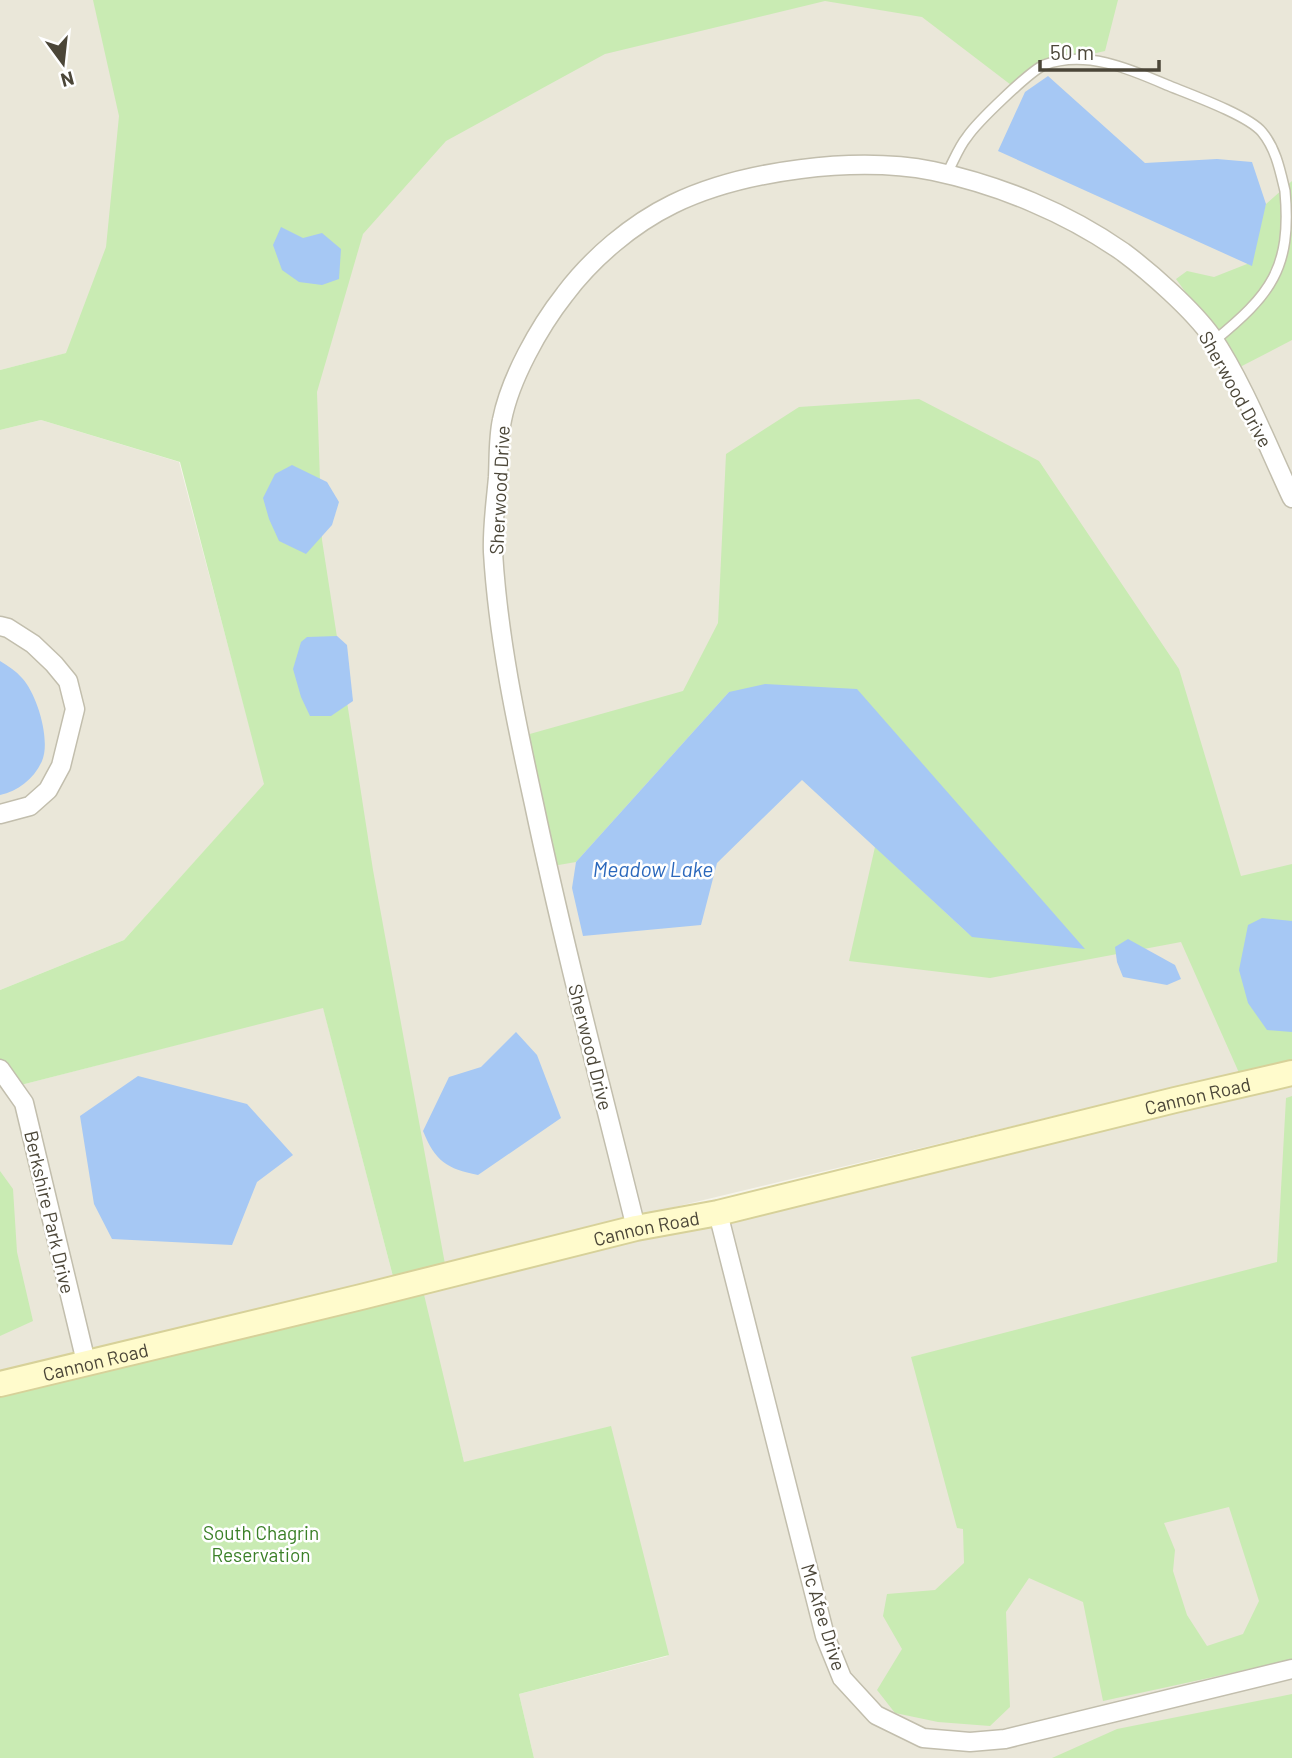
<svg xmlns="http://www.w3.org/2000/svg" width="1292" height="1758" viewBox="0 0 1292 1758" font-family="Barlow,sans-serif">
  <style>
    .residential { fill: #eae7d9 }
    .green { fill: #c9ebb3; fill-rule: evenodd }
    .water { fill: #a6c8f4 }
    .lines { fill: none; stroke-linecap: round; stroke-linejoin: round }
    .lane-casing { stroke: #c2bead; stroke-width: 12 }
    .street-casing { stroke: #c2bead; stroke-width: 21 }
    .secondary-casing { stroke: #d7d199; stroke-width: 28 }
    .lane { stroke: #fff; stroke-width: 9 }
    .street { stroke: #fff; stroke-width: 18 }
    .secondary { stroke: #fffbcc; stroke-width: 24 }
    .labels { text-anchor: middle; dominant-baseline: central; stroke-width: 5; stroke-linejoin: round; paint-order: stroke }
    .street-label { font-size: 19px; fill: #4b4638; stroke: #fff }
    .park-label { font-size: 19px; fill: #3b8028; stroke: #fff }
    .water-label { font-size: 21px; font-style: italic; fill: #2b68bc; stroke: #fff }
  </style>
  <rect width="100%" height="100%" fill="#f6f4eb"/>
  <!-- residential -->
  <g class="residential">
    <polygon points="0,0 1292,0 1292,1059 420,1268 173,326 0,370"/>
    <polygon points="41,420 179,462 265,784 124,940 0,990 0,430"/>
    <polygon points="323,1007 396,1288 0,1384 0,1069 13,1087"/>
    <polygon points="1292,1073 1292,1758 534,1758 519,1694 668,1656 464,1462 417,1283"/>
  </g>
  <!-- green -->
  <g class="green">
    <polygon points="93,0 1118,0 1105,51 1044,65 1015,88 922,17 825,1 605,54 446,141 363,234 317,392 322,540 373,870 447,1275 421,1282 464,1462 611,1426 669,1655 519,1694 534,1758 0,1758 0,1384 396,1288 323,1008 13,1087 0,1069 0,990 124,940 264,784 180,462 41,420 0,430 0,370 66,353 106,247 119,116"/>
    <polygon points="1292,181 1292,340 1240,367 1176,279 1187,271 1214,277 1247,264 1266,204"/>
    <polygon points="919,399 1039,461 1179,669 1241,876 1292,864 1292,1073 1244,1084 1181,942 990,978 849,961 875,847 972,937 729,692 576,862 547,867 519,737 683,691 718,623 726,454 799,407"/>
    <path d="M1292,1096V1660L1103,1701L1083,1602L1029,1578L1006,1612L1010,1707L990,1726L938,1722L895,1713L877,1690L902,1649L883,1616L887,1594L935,1590L964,1563L963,1529L957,1528L911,1357L1277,1262L1286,1098ZM1229,1507L1259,1601L1243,1634L1207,1646L1187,1615L1173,1571L1175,1550L1164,1523Z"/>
    <polygon points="0,1171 13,1189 17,1252 33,1321 0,1336"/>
    <polygon points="1292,1694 1292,1758 1052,1758 1117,1729"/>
  </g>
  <!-- water -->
  <g class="water">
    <polygon points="1048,76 1145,163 1217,159 1252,162 1266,204 1252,266 998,151 1025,92"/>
    <polygon points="281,227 303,238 322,233 341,249 339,279 322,285 299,282 282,270 273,245"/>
    <polygon points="292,465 327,482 339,502 332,525 306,554 279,541 269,519 263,498 275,474"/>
    <polygon points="337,636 347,645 353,701 331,716 310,716 301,697 293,669 301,642 307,637"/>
    <path d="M0,661C8,666 16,671 22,678C37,694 51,740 42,761C34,779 18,791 0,795Z"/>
    <polygon points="765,684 857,689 1085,949 972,937 802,780 717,863 701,925 583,936 572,888 576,862 729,692"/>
    <polygon points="1262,918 1292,921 1292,1032 1267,1030 1248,1003 1239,970 1248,925"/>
    <polygon points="1128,939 1175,965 1181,979 1167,985 1123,977 1117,962 1115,947"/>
    <path d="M516,1032L537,1055L561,1118L478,1175C447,1169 435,1161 423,1131L449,1077L481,1067Z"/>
    <polygon points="138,1076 247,1104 293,1155 257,1182 232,1245 112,1239 94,1204 80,1116"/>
  </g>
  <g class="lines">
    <!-- lane casing -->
    <g class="lane-casing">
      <path id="lane" d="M946,175C953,163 958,148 967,137C977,122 1029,72 1044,65C1085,49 1130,69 1167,85C1189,94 1248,115 1262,132C1276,149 1280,170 1285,191C1292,269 1270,295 1214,341"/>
    </g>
    <!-- street casing -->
    <g class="street-casing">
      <g id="street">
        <polyline points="0,626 8,628 33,644 54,664 68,681 75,709 61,766 48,790 30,806 0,814"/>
        <polyline points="0,1069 24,1103 86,1362"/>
        <polyline points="718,1213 825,1636 842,1678 876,1715 923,1738 970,1742 1005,1739 1292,1669"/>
        <path d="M636,1228C601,1087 564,946 534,804C516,722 498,637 493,552C492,527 496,501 498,477C499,458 498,438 502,420C510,379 539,327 565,294C592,258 632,224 673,204C743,170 856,156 933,171C1000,185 1067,213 1123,252C1150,272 1193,310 1212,337C1243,383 1268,447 1292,498"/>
      </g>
    </g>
    <!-- secondary casing -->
    <g class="secondary-casing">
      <g id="secondary">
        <path id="s1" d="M0,1384L361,1297L636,1228L718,1213L1175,1100L1292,1073"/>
      </g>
    </g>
    <!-- lane -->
    <use href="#lane" class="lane"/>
    <!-- street -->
    <use href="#street" class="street"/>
    <!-- secondary -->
    <use href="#secondary" class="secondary"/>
  </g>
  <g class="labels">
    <!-- street labels -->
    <g class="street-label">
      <text transform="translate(1236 389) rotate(61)">Sherwood Drive</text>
      <text transform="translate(499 490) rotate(-87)">Sherwood Drive</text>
      <text transform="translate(591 1047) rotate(76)">Sherwood Drive</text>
      <text stroke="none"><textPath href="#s1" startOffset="1232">Cannon Road</textPath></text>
      <text transform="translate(50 1212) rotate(77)">Berkshire Park Drive</text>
      <text stroke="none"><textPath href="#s1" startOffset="665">Cannon Road</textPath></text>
      <text stroke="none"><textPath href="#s1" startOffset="98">Cannon Road</textPath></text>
      <text transform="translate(824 1617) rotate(73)">Mc Afee Drive</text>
    </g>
    <!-- park labels -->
    <g class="park-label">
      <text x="261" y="1532">South Chagrin<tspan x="261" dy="22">Reservation</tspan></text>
    </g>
    <!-- water labels -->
    <g class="water-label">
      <text x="653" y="868">Meadow Lake</text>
    </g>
  </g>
  <!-- north arrow -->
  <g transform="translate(63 63) rotate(165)" stroke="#ffffff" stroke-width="5" paint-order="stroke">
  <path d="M0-5L12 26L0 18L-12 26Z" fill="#4b4638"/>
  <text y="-10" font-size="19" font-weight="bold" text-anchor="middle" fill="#4b4638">N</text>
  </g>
  <!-- scale -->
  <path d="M1040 60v10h119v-10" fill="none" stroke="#4b4638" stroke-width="3.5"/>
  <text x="1050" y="60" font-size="21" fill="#4b4638" stroke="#ffffff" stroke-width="5" paint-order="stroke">50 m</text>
</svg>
